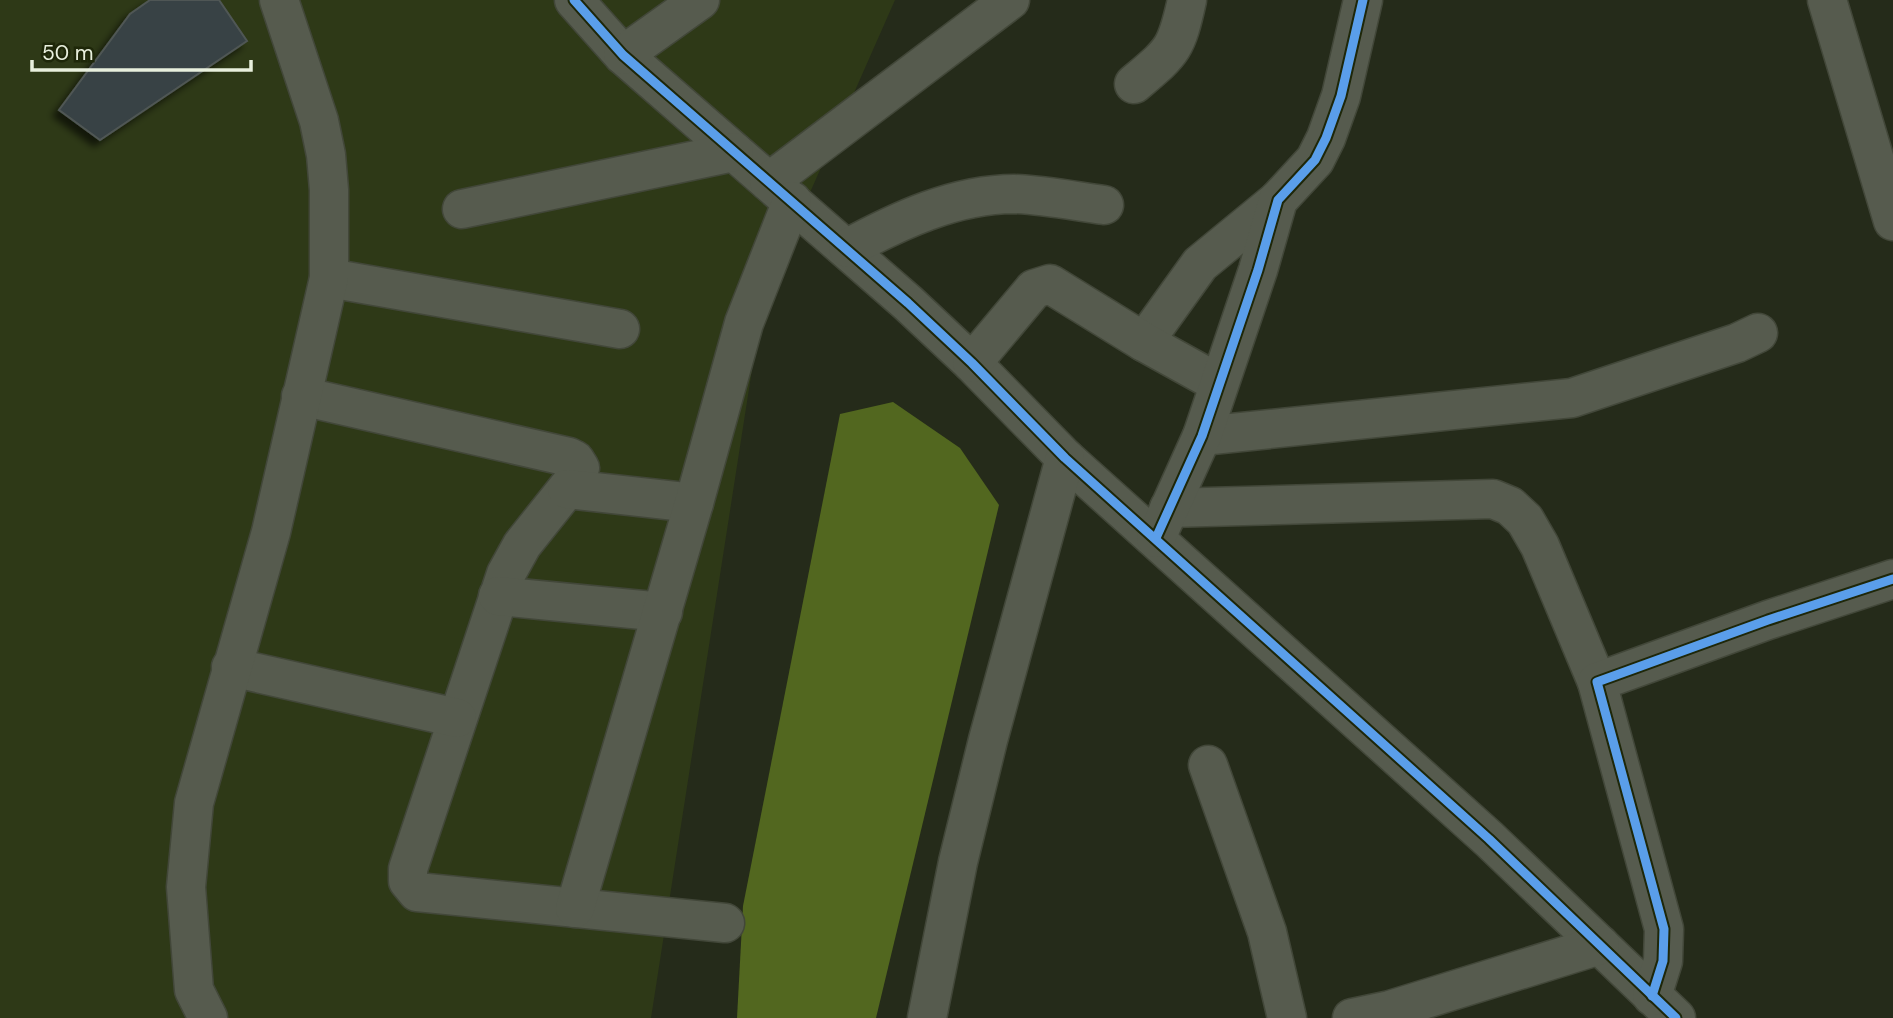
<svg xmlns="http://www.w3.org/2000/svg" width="1893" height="1018" viewBox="0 0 1893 1018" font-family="'DM Sans',sans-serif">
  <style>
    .built { fill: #2e3917 }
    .water { fill: #52671f }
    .building { fill: #384244; stroke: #505755; stroke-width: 2; filter: url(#shadow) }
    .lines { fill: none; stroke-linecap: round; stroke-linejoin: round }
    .minor-casing { stroke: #424739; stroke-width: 41 }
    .minor { stroke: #565b4e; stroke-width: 38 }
    .cycleway-casing { stroke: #1e2709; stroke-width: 13 }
    .cycleway { stroke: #5a9eea; stroke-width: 9 }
  </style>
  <defs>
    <filter id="shadow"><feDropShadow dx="-6" dy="6" stdDeviation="3.5" flood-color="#0009"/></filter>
  </defs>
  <rect width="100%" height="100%" fill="#252b1a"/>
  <!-- built -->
  <polygon class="built" points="0,0 895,0 763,299 651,1018 0,1018"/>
  <!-- water -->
  <polygon class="water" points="893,402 960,448 999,505 876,1018 737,1018 743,906 840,414"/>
  <!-- building -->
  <polygon class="building" points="150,0 219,0 247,41 100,140 59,110 130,14"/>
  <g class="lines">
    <!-- minor casing -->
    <g class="minor-casing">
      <g id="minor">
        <polyline points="574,0 623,55 908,303 972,363 1065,458 1489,839 1676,1018"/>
        <polyline points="1827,0 1893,221"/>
        <polyline points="623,55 700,0"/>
        <path d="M1134,84C1173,51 1176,50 1187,0"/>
        <polyline points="769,182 1010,0"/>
        <polyline points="462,209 734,152"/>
        <path d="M848,248C898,221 955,194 1014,194C1044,195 1074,201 1104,205"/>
        <polyline points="329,278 620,329"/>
        <polyline points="1144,342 1200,264 1278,200"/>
        <polyline points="972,363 1034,289 1050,284 1144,342 1218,383"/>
        <polyline points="301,396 569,457 575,460 580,468 577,476 522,545 506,574 408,869 408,881 417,892 725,923"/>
        <polyline points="1202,436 1572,398 1737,343 1758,333"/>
        <polyline points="567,489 694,503"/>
        <polyline points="1169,508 1493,499 1510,506 1525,520 1540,546 1597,682"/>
        <polyline points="1156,538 1202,436 1258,270 1278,200 1315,160 1326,138 1341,96 1363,0"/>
        <polyline points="498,596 663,612"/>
        <polyline points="231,667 457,718"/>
        <polyline points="1208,765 1267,932 1287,1018"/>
        <polyline points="575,908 694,503 744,323 792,201"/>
        <polyline points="1652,996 1663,961 1664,929 1597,682 1768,620 1893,579"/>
        <polyline points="208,1018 194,990 186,887 194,803 271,532 329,278 329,190 326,155 319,121 279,0"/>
        <polyline points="927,1018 958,862 988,740 1065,458"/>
        <polyline points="1352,1018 1390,1010 1600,945"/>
      </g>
    </g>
    <!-- minor -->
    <use href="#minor" class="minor"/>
    <!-- cycleway casing -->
    <g class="cycleway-casing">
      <g id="cycleway">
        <polyline points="574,0 623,55 908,303 972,363 1065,458 1489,839 1676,1018"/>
        <polyline points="1156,538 1202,436 1258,270 1278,200 1315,160 1326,138 1341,96 1363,0"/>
        <polyline points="1652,996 1663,961 1664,929 1597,682 1768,620 1893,579"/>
      </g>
    </g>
    <!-- cycleway -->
    <use href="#cycleway" class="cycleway"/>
  </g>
  <!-- scale -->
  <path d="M32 60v10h219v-10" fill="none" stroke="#e8efdd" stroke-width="3.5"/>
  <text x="42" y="60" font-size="21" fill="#e8efdd" stroke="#1e2709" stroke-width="5" paint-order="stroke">50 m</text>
</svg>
